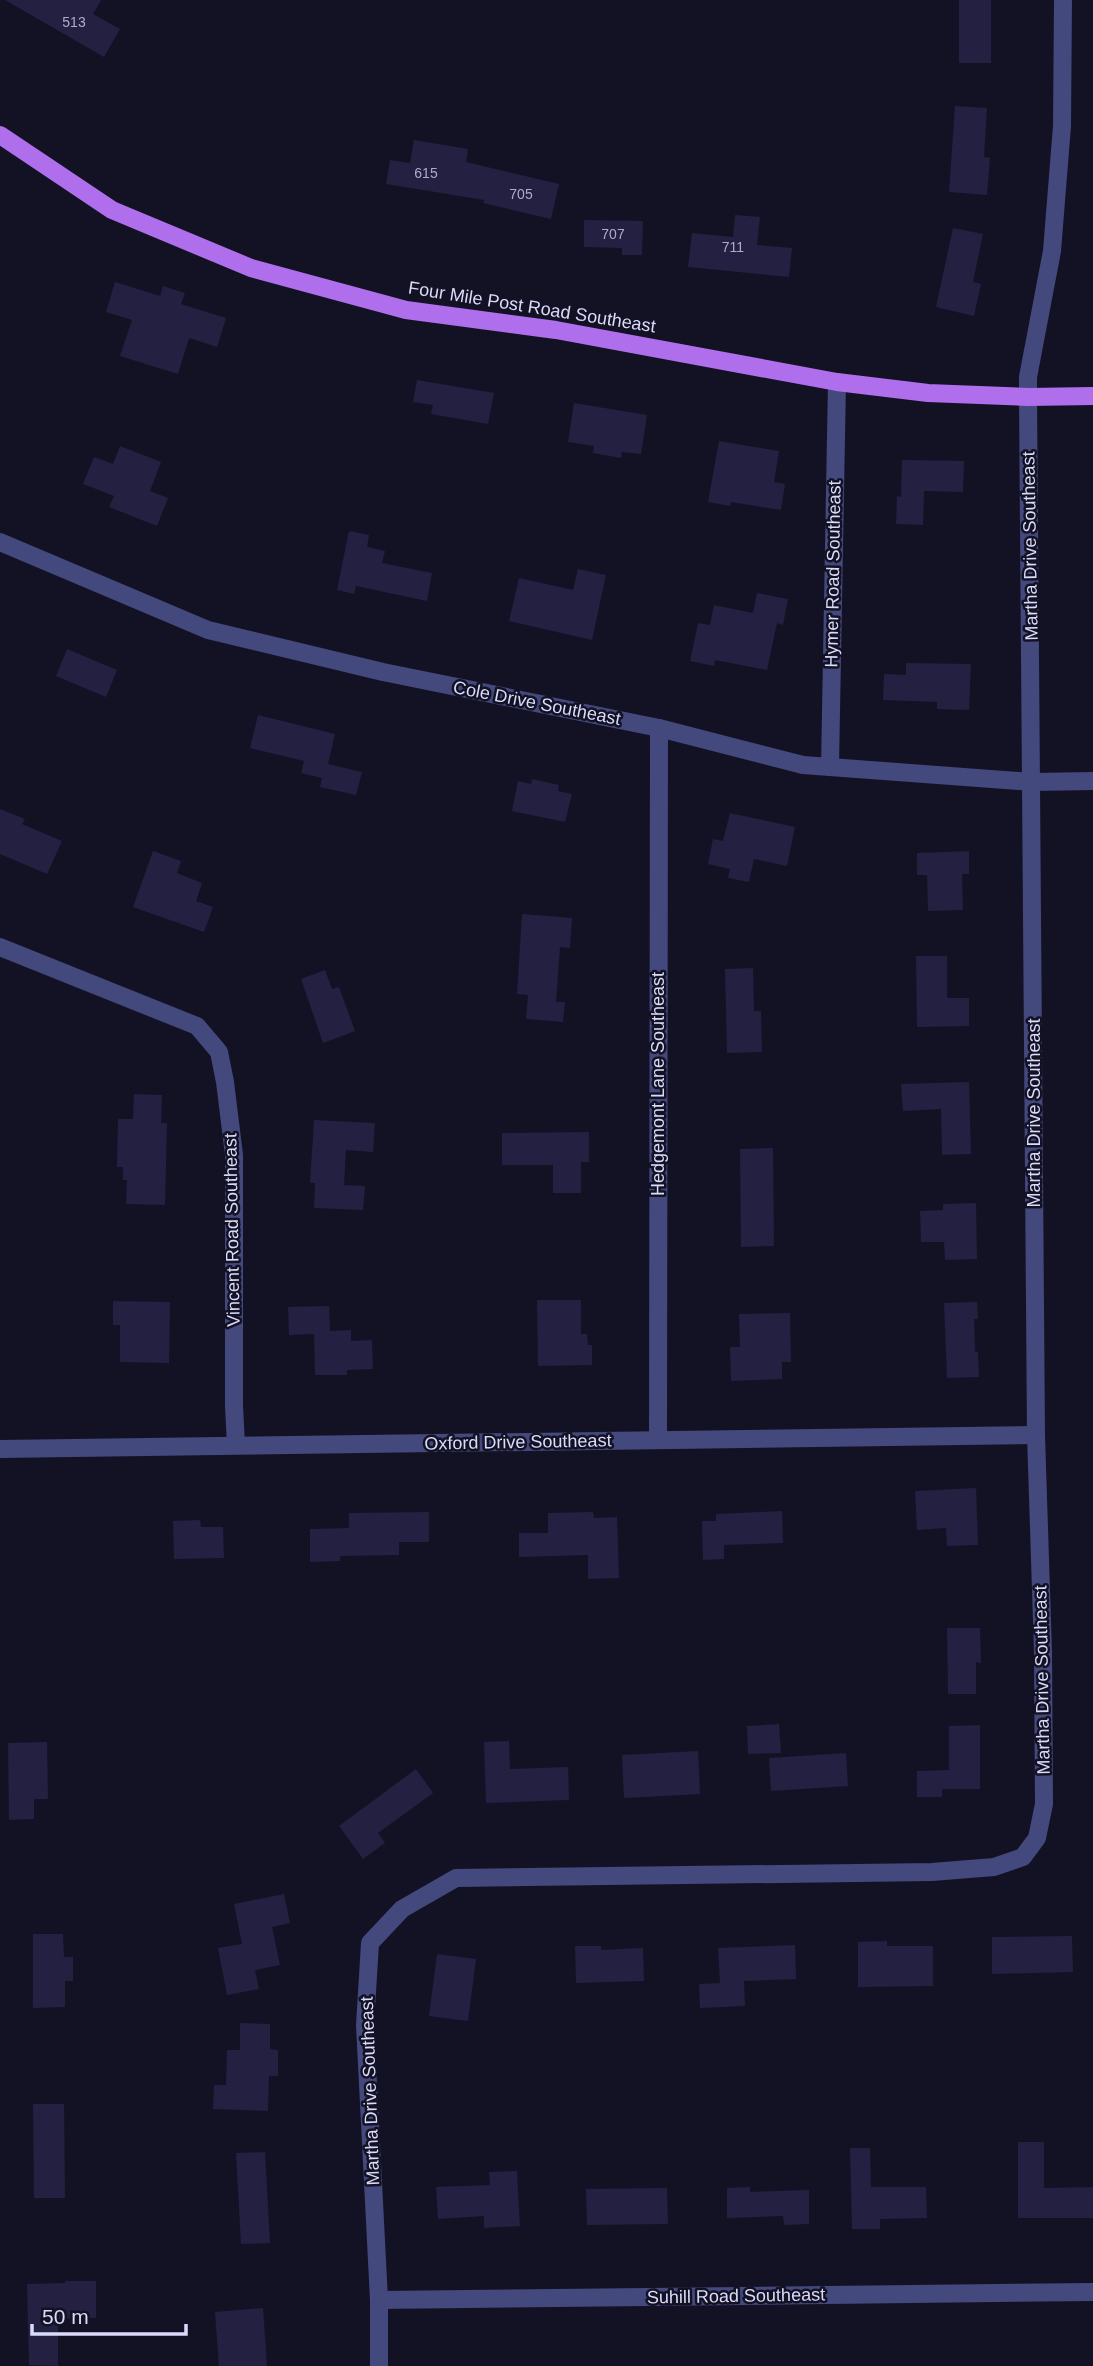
<svg xmlns="http://www.w3.org/2000/svg" width="1093" height="2366" viewBox="0 0 1093 2366" font-family="Arial,sans-serif">
  <style>
    .building { fill: #232042 }
    .lines { fill: none; stroke-linecap: round; stroke-linejoin: round }
    .minor { stroke: #43487d; stroke-width: 18 }
    .major { stroke: #af6fec; stroke-width: 18 }
    .labels { text-anchor: middle; dominant-baseline: central; stroke-width: 5; stroke-linejoin: round; paint-order: stroke }
    .number-label { font-size: 14px; fill: #acaccc }
    .street-label { font-size: 18px; fill: #dadafa; stroke: #131224 }
  </style>
  <rect width="100%" height="100%" fill="#131224"/>
  <!-- building -->
  <g class="building">
    <polygon points="5,0 101,0 93,14 120,29 104,57"/>
    <rect x="959" y="0" width="32" height="63"/>
    <polygon points="955,106 987,108 984,157 990,158 987,195 949,192"/>
    <polygon points="414,140 468,149 466,162 559,184 551,219 483,203 484,200 386,184 390,160 410,163"/>
    <polygon points="735,215 760,217 757,245 792,248 789,277 688,267 692,233 733,237"/>
    <polygon points="584,220 643,221 642,255 622,255 622,248 584,247"/>
    <polygon points="953,228 983,234 973,282 981,284 974,316 936,307"/>
    <polygon points="115,282 160,296 163,286 185,293 181,304 226,318 217,347 189,338 178,374 120,356 132,320 106,312"/>
    <polygon points="417,380 494,393 488,424 431,414 433,405 413,402"/>
    <polygon points="574,403 647,415 641,454 622,452 621,458 593,453 594,446 568,442"/>
    <polygon points="719,441 779,451 774,482 785,484 781,510 731,502 730,506 708,502"/>
    <polygon points="120,446 161,462 150,491 168,498 157,526 109,507 114,496 83,484 94,457 113,464"/>
    <polygon points="902,460 964,461 963,492 924,491 923,525 896,524 897,496 901,497"/>
    <polygon points="349,531 369,535 367,547 385,551 382,563 432,573 427,601 356,586 354,594 337,590"/>
    <polygon points="578,569 606,575 592,640 509,621 519,578 573,590"/>
    <polygon points="757,593 788,599 783,625 777,623 767,670 715,660 714,666 690,661 698,623 710,625 714,605 753,613"/>
    <polygon points="67,649 117,670 106,697 56,676"/>
    <polygon points="906,663 971,664 969,710 937,709 937,702 883,700 884,674 906,675"/>
    <polygon points="258,715 335,734 328,764 362,772 356,795 320,787 322,778 301,773 304,761 250,748"/>
    <polygon points="532,779 559,785 558,791 572,794 565,822 512,811 518,781 531,784"/>
    <polygon points="0,809 25,819 22,824 62,841 47,874 0,854"/>
    <polygon points="730,813 795,827 787,866 754,859 749,882 728,878 730,869 708,864 713,839 723,841"/>
    <polygon points="153,851 181,861 177,873 202,883 196,901 213,907 204,932 133,907"/>
    <polygon points="969,851 969,874 962,874 963,910 928,911 927,875 917,875 917,853"/>
    <polygon points="522,914 572,918 570,948 560,947 556,1002 565,1002 563,1022 526,1019 528,995 517,994"/>
    <polygon points="916,956 947,956 947,998 969,998 969,1026 917,1027"/>
    <polygon points="753,968 754,1011 761,1011 762,1052 727,1053 725,969"/>
    <polygon points="325,970 332,989 339,987 355,1031 323,1043 301,979"/>
    <polygon points="969,1082 971,1154 942,1155 941,1109 903,1111 901,1084"/>
    <polygon points="134,1094 162,1095 161,1123 167,1123 165,1205 126,1204 127,1180 123,1180 123,1167 117,1167 118,1119 133,1119"/>
    <polygon points="314,1120 375,1123 373,1152 346,1150 344,1185 365,1186 363,1210 314,1208 315,1183 310,1183"/>
    <polygon points="589,1132 589,1162 581,1162 581,1193 553,1193 553,1165 502,1165 502,1133"/>
    <polygon points="773,1148 774,1246 741,1247 740,1149"/>
    <polygon points="976,1203 977,1259 945,1260 944,1242 921,1242 920,1211 943,1210 943,1204"/>
    <polygon points="537,1300 581,1300 581,1334 587,1334 588,1345 592,1345 592,1365 538,1366"/>
    <polygon points="113,1301 170,1302 169,1363 120,1362 120,1325 113,1325"/>
    <polygon points="977,1302 978,1319 974,1319 975,1352 978,1352 979,1377 947,1378 944,1303"/>
    <polygon points="329,1306 330,1331 351,1330 351,1341 372,1340 373,1369 347,1370 347,1375 315,1375 314,1334 289,1335 288,1307"/>
    <polygon points="790,1313 791,1362 782,1362 782,1379 731,1381 730,1347 740,1347 739,1314"/>
    <polygon points="976,1488 978,1545 947,1546 946,1528 917,1530 915,1491"/>
    <polygon points="782,1511 783,1543 724,1545 724,1559 703,1560 702,1521 716,1521 716,1514"/>
    <polygon points="429,1512 429,1542 399,1542 399,1555 340,1556 340,1561 310,1562 310,1529 349,1528 349,1513"/>
    <polygon points="593,1512 594,1518 617,1517 619,1578 588,1579 588,1555 519,1557 519,1533 548,1533 548,1513"/>
    <polygon points="200,1520 201,1527 223,1527 224,1558 174,1559 173,1521"/>
    <polygon points="947,1628 980,1628 981,1663 976,1662 976,1694 948,1694"/>
    <polygon points="779,1724 781,1753 748,1754 747,1726"/>
    <polygon points="980,1725 980,1789 942,1789 942,1797 917,1797 917,1771 949,1770 949,1726"/>
    <polygon points="509,1741 510,1769 568,1767 569,1800 486,1803 484,1742"/>
    <polygon points="47,1742 48,1799 34,1799 34,1819 9,1820 8,1743"/>
    <polygon points="698,1751 700,1794 624,1798 622,1755"/>
    <polygon points="846,1753 848,1786 771,1791 769,1758"/>
    <polygon points="416,1769 433,1793 378,1833 385,1843 363,1859 339,1826"/>
    <polygon points="284,1894 290,1923 272,1927 280,1965 255,1970 259,1989 227,1995 218,1948 242,1944 234,1904"/>
    <polygon points="33,1934 63,1934 64,1957 73,1957 73,1981 65,1981 65,2007 33,2008"/>
    <polygon points="1072,1936 1073,1972 992,1974 992,1937"/>
    <polygon points="887,1941 887,1946 933,1946 933,1986 858,1987 858,1942"/>
    <polygon points="795,1945 796,1979 744,1981 745,2006 700,2008 699,1984 720,1983 718,1948"/>
    <polygon points="575,1946 601,1946 601,1950 643,1948 644,1981 576,1983"/>
    <polygon points="437,1954 476,1959 468,2021 429,2016"/>
    <polygon points="240,2023 270,2024 270,2049 278,2050 278,2076 269,2076 268,2111 213,2109 214,2085 226,2085 227,2050 240,2050"/>
    <polygon points="33,2104 64,2104 65,2198 34,2198"/>
    <polygon points="1018,2142 1044,2142 1044,2188 1093,2187 1093,2218 1018,2218"/>
    <polygon points="850,2148 870,2148 871,2187 926,2187 927,2218 880,2219 880,2229 852,2229"/>
    <polygon points="265,2152 270,2243 241,2244 236,2153"/>
    <polygon points="517,2171 520,2226 484,2228 484,2216 438,2219 436,2187 490,2185 489,2172"/>
    <polygon points="750,2187 750,2192 809,2190 809,2224 784,2225 783,2216 727,2218 727,2188"/>
    <polygon points="667,2188 668,2224 587,2225 586,2189"/>
    <polygon points="65,2281 96,2281 96,2318 58,2319 58,2366 29,2365 27,2284 65,2283"/>
    <polygon points="263,2308 267,2366 219,2366 215,2312"/>
  </g>
  <g class="lines">
    <!-- minor -->
    <g class="minor">
      <polyline points="0,542 208,630 383,672 659,728 803,765 1032,782 1093,781"/>
      <polyline points="830,767 837,382"/>
      <polyline points="0,947 197,1026 219,1052 225,1082 234,1155 234,1406 236,1445"/>
      <polyline points="658,1440 659,728"/>
      <polyline points="0,1449 1036,1435"/>
      <polyline points="379,2300 1093,2292"/>
      <polyline points="379,2366 379,2300 365,2025 370,1943 402,1909 456,1878 932,1872 994,1867 1023,1857 1037,1838 1044,1804 1043,1652 1036,1435 1028,397 1028,377 1052,251 1062,126 1063,0"/>
    </g>
    <!-- major -->
    <polyline class="major" points="0,135 112,210 251,268 406,310 556,330 837,382 928,393 1028,397 1093,396"/>
  </g>
  <g class="labels">
    <!-- number labels -->
    <g class="number-label">
      <text x="74" y="22">513</text>
      <text x="426" y="173">615</text>
      <text x="521" y="194">705</text>
      <text x="613" y="234">707</text>
      <text x="733" y="247">711</text>
    </g>
    <!-- street labels -->
    <g class="street-label">
      <text transform="translate(532 307) rotate(9)">Four Mile Post Road Southeast</text>
      <text transform="translate(1030 546) rotate(-91)">Martha Drive Southeast</text>
      <text transform="translate(833 574) rotate(-89)">Hymer Road Southeast</text>
      <text transform="translate(537 703) rotate(11)">Cole Drive Southeast</text>
      <text transform="translate(658 1084) rotate(-90)">Hedgemont Lane Southeast</text>
      <text transform="translate(1034 1113) rotate(-90)">Martha Drive Southeast</text>
      <text transform="translate(232 1230) rotate(-91)">Vincent Road Southeast</text>
      <text transform="translate(518 1442) rotate(-1)">Oxford Drive Southeast</text>
      <text transform="translate(1042 1680) rotate(-91)">Martha Drive Southeast</text>
      <text transform="translate(370 2091) rotate(-92)">Martha Drive Southeast</text>
      <text transform="translate(736 2296) rotate(-1)">Suhill Road Southeast</text>
    </g>
  </g>
  <!-- scale -->
  <path d="M32 2324v10h154v-10" fill="none" stroke="#dadafa" stroke-width="3.5"/>
  <text x="42" y="2324" font-size="21" fill="#dadafa" stroke="#131224" stroke-width="5" paint-order="stroke">50 m</text>
</svg>
